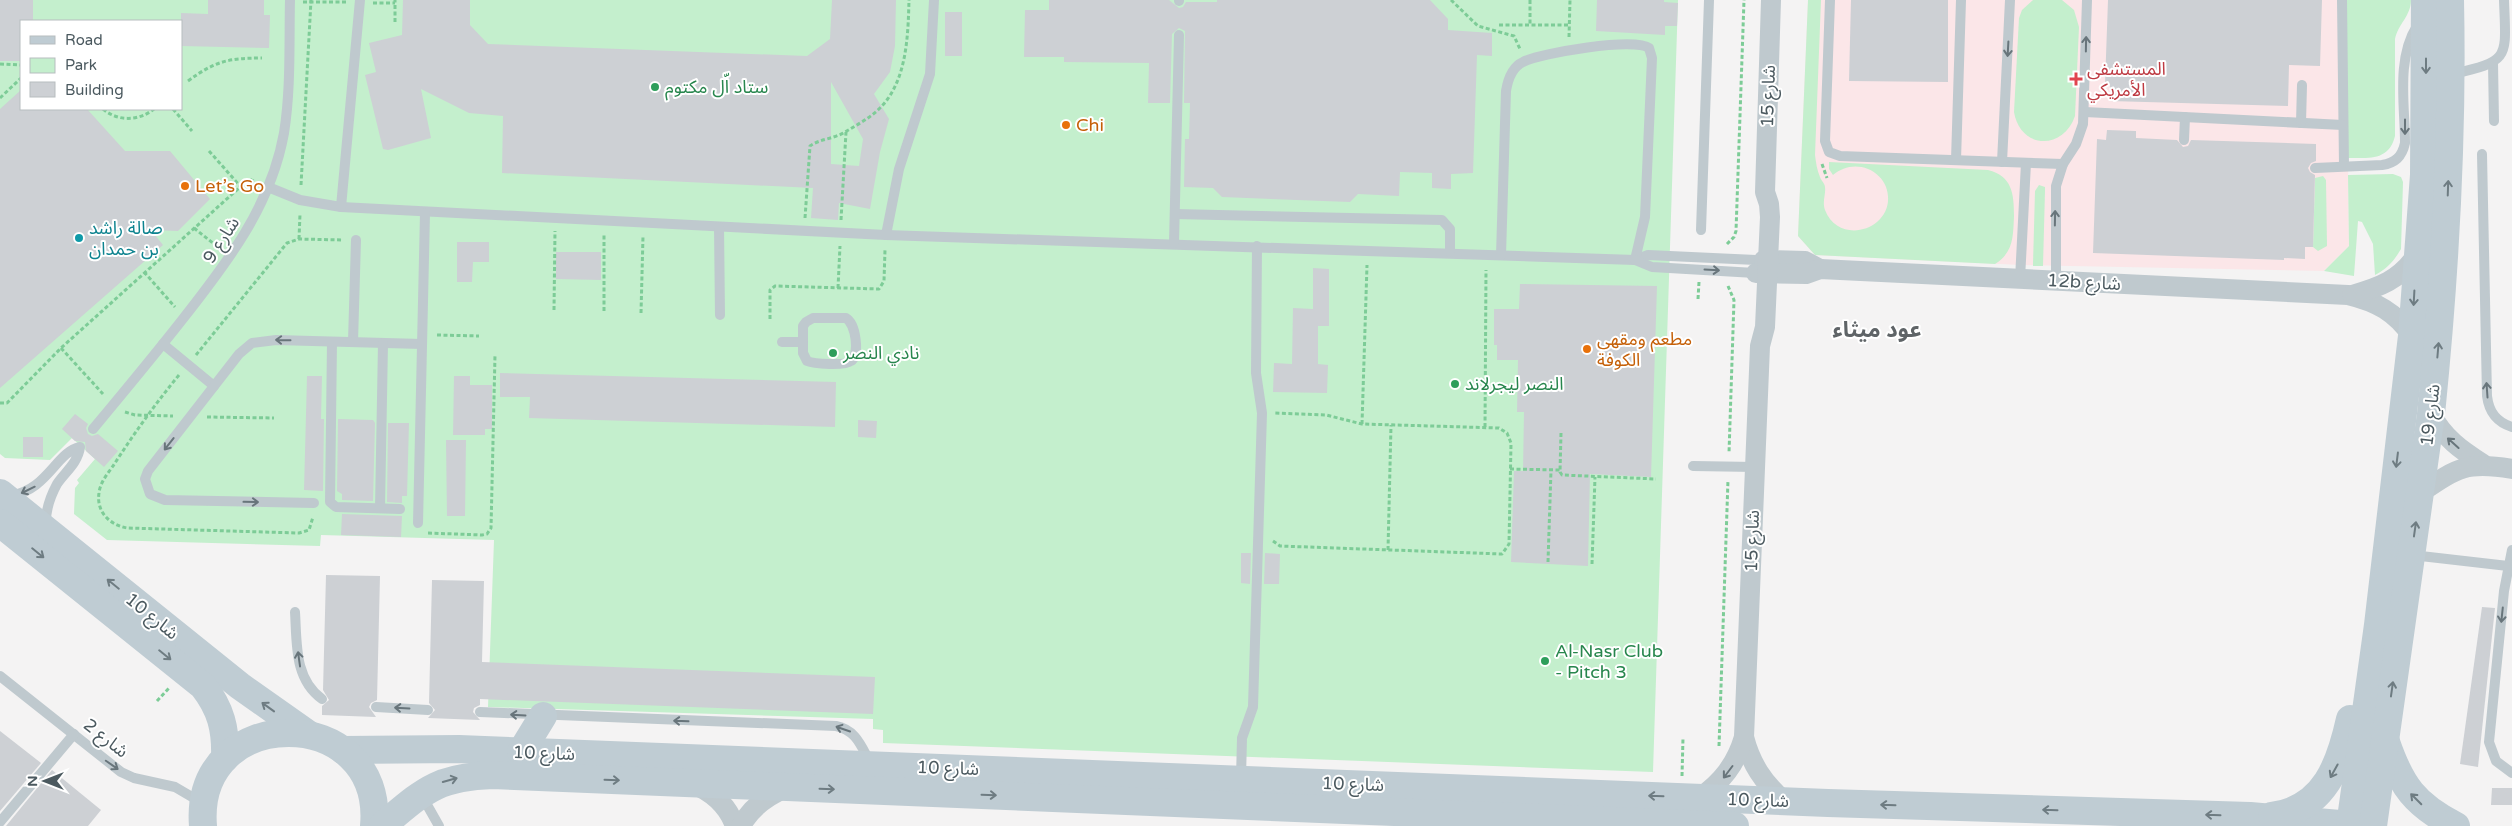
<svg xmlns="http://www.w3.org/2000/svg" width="2512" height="826" viewBox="0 0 2512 826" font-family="'Varela Round','Noto Sans Arabic',sans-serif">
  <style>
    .medical { fill: #fbe6e8 }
    .green { fill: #c4efcd; fill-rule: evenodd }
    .building { fill: #cdd0d4; fill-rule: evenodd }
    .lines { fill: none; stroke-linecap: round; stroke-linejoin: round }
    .path { stroke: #7dcc97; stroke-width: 3; stroke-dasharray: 4 2.5; stroke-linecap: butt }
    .service { stroke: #bfc9ce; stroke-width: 10 }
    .minor { stroke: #bfc9ce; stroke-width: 20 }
    .secondary { stroke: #bfccd3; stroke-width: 28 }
    .oneway { stroke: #68757b }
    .oneway2 { stroke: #6e7c82 }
    .health-dot { fill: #e0444e; stroke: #fff; stroke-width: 2 }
    .leisure-dot { fill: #2e9e5b; stroke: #fff; stroke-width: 2 }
    .food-dot { fill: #e8710a; stroke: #fff; stroke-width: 2 }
    .culture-dot { fill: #0f9aa8; stroke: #fff; stroke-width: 2 }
    .labels { text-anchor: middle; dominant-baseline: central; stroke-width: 4; stroke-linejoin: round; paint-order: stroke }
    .health-label { font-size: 18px; fill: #be3a42; stroke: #fff; text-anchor: start }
    .leisure-label { font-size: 18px; fill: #27864d; stroke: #fff; text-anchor: start }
    .street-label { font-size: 18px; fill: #4b595f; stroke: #fff }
    .food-label { font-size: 18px; fill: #c56008; stroke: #fff; text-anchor: start }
    .culture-label { font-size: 18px; fill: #0d838f; stroke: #fff; text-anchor: start }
    .district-label { font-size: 22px; font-weight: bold; fill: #5f6467; stroke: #fff }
  </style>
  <rect width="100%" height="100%" fill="#f4f3f3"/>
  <!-- medical -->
  <polygon class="medical" points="1808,0 2346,0 2349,246 2324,271 2021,265 1815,255 1798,236"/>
  <!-- green -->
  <g class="green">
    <path d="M0,0H1678L1653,772L883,743V730L873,729V719L488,707L494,540L321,535L320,546L107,540L74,514L75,488L79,483L77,480L95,459L72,438L50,460L5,458L0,454ZM21,21H181V109H21Z"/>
    <path d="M1808,0H1821L1815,155C1816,163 1817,170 1820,177C1821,180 1825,184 1825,187C1826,195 1822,201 1825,210C1840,249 1900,227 1886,187C1883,179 1876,172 1868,169C1855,164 1843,167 1833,175L1829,169V162L1988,170C2012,176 2014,193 2014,216C2013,236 2014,252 1995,264L1815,255L1798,236Z"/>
    <path d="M2033,0H2062L2074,10L2079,27L2075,116C2063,151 2020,149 2014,112L2019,18L2022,10Z"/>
    <path d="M2346,0H2411C2411,16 2398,24 2395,39V136C2389,161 2369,158 2348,158Z"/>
    <path d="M2393,174L2401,177L2403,182L2401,249C2394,261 2387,269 2375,275L2373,244L2362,222L2358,221L2354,276L2324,271L2349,246L2348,175Z"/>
    <polygon points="2323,176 2326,180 2327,246 2318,251 2313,247 2315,178"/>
    <polygon points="2039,185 2045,187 2045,191 2043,266 2033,266 2033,264 2035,191"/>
  </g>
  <!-- building -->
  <g class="building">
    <polygon points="0,0 33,0 33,21 21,21 21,61 0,61"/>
    <polygon points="208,0 264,0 264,15 270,15 269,48 181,46 181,13 208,14"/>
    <path d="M403,0H470V25L488,44L807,56L830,39L832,0H896L895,46L890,72L874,94L889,119L880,152L870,209L839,203L838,220L811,218L813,188L502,173L503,116L469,113L421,89L431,138L388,150L383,149L365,75L376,72L369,43L402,35ZM831,82L863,139L859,166L831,164Z"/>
    <polygon points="1049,0 1169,0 1179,8 1183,7 1186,2 1217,2 1217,0 1430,0 1448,19 1448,30 1492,33 1492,56 1477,55 1473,173 1451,174 1451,189 1432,188 1432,173 1400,172 1399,196 1358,194 1350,202 1222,197 1213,188 1184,187 1185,139 1189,139 1190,103 1184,103 1185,31 1179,28 1172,34 1170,103 1148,103 1149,63 1064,62 1064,57 1024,57 1025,10 1049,10"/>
    <polygon points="1597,0 1664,0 1664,2 1678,3 1677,26 1665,26 1665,35 1596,31"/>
    <polygon points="1851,0 1948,0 1948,82 1849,81"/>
    <polygon points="2108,0 2322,0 2320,66 2289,65 2288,106 2110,101 2110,84 2105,84"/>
    <rect x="945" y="12" width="17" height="44"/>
    <polygon points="21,90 21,109 87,109 125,151 170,151 210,199 178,231 151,230 163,245 0,388 0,109"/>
    <polygon points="2107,130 2136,131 2136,138 2177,140 2183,147 2188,146 2191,140 2316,144 2316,161 2311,163 2308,168 2310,172 2315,175 2313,247 2305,247 2305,259 2284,258 2284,260 2093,253 2097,139 2106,140"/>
    <polygon points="457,242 489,242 489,262 473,262 472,282 457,282"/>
    <polygon points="556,252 601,252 601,280 556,279"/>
    <polygon points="1313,268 1329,269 1329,326 1318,326 1318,364 1328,365 1327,393 1273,392 1274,363 1292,364 1293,308 1313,309"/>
    <polygon points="1520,284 1657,286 1651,477 1590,474 1588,566 1511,562 1514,471 1523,471 1524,412 1517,412 1518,360 1497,360 1497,345 1494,345 1494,309 1519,309"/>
    <polygon points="500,373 836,382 835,427 529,418 530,397 500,397"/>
    <polygon points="307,376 322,376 321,419 324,419 323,491 304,490"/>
    <polygon points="454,376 470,376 470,385 492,385 492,429 485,429 485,435 453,435"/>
    <polygon points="75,414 88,424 86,428 88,434 92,436 98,434 118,451 104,467 86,451 85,442 75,441 62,429"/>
    <polygon points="338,419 373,420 375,423 373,501 342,500 342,494 337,491"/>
    <polygon points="858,420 877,421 876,438 858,437"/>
    <polygon points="388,423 409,423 407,496 402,496 402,503 387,502"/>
    <rect x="23" y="437" width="20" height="20"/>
    <polygon points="446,440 466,440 465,516 447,516"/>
    <polygon points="342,514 402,516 401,537 341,535"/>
    <polygon points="1241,553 1251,553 1250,584 1241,583"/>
    <polygon points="1265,553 1280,554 1279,584 1264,584"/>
    <polygon points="326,575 380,576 377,700 371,703 369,707 376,717 322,715 322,706 329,700 323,690"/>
    <polygon points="432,580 484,581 482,662 875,677 873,714 480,699 480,705 474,708 473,712 480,720 428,718 435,710 429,703"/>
    <polygon points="2482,607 2495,608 2478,767 2460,764"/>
    <polygon points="0,731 41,763 0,811"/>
    <polygon points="52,770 101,810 88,826 6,826"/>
    <polygon points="2492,788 2512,788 2512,805 2491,805"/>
  </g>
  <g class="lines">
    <!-- path -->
    <g class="path">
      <polyline points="1451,0 1478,26 1514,36 1520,49"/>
      <polyline points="1530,0 1530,26"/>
      <polyline points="303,2 347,2"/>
      <polyline points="373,3 395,3"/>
      <polyline points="395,22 395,0"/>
      <polyline points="1499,25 1570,25"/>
      <polyline points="1569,37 1570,0"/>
      <polyline points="0,64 21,65"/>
      <path d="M188,81C215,61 229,58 262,58"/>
      <polyline points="0,98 21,78"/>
      <path d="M103,109C118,122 139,121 154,109"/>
      <polyline points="173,109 192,131"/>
      <polyline points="209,151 241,187"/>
      <polyline points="1822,164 1827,178"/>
      <polyline points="301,185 311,0"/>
      <path d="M805,218L810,146C819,139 834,139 845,132C857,125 870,118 880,108C907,81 908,36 909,0"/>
      <polyline points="841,220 846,132"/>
      <polyline points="194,228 219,248"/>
      <polyline points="299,239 300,214"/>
      <polyline points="1727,244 1734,237 1736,231 1744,0"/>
      <polyline points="144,272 175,307"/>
      <polyline points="1728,286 1734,300 1729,453"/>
      <polyline points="838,288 840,246"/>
      <polyline points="1698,299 1699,282"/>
      <polyline points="554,310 555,231"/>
      <polyline points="604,311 604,235"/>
      <polyline points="641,313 643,236"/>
      <polyline points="770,319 770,290 775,286 879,289 884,281 885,250"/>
      <polyline points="437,335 479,336"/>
      <polyline points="61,348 103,394"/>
      <polyline points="196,355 287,243 299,239 343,240"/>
      <path d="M179,375C156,403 135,432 115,463C109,472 100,482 99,493C96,512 110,525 127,528L299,533L309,530L313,517"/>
      <polyline points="0,403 7,403 61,348 249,179 256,182"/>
      <polyline points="125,412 135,415 173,416"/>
      <polyline points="207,417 274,418"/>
      <polyline points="1362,424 1367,265"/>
      <polyline points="1485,427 1486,270"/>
      <polyline points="1561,433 1560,472 1562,475 1656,479"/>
      <polyline points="1510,469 1560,470"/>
      <polyline points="428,533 482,535 487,534 491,528 495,355"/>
      <polyline points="1273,541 1280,546 1502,554 1509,544 1511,443 1507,433 1499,428 1362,424 1326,415 1275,413"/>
      <polyline points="1388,550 1391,425"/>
      <polyline points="1548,562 1551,470"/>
      <polyline points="1592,564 1595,477"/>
      <polyline points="157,701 170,687"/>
      <polyline points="1719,746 1728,480"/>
      <polyline points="1682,776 1683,738"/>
    </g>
    <!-- service -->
    <g class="service">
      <polyline points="1830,0 1825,141 1829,152 1840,156 2063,164"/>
      <polyline points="2342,0 2344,166"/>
      <polyline points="1179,1 1179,0"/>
      <polyline points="2493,63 2494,121"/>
      <path d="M2453,74C2511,61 2506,58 2504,0"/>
      <polyline points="2085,112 2343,125"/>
      <polyline points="2301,123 2302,85"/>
      <polyline points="2184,140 2185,117"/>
      <path d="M2482,154L2487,396C2489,412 2496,422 2512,427"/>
      <polyline points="1956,160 1961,0"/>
      <polyline points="2002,162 2010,0"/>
      <path d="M2315,168L2382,165C2395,163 2402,157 2405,143C2405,106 2396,59 2417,26"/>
      <polyline points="268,187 300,200 341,207 886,235 1635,260 1648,255 1756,260"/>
      <polyline points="341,207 360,0"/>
      <polyline points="1175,214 1442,220 1450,229 1450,252"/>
      <polyline points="719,227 720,315"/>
      <polyline points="1701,230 1709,0"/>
      <polyline points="886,235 899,169 930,74 934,0"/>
      <polyline points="1174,243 1179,35"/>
      <path d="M1501,255L1506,91C1508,79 1512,67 1523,62C1541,53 1635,37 1649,48L1652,58L1645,217L1635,260"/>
      <polyline points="1635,260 1652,267 1755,273"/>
      <polyline points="2020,279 2026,163"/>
      <polyline points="2056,281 2056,186 2063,164 2076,144 2083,124 2087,0"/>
      <path d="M846,318C856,324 860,355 851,361C845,366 814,364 807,361L803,353V326L806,322L813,318Z"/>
      <polyline points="332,342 330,502 336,507 400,509"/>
      <polyline points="353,342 356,240"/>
      <polyline points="782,342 803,342"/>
      <polyline points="163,344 214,386"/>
      <path d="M93,429C123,393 153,357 182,320C227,263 271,206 284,133C291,89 289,44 290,0"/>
      <polyline points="1693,466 1755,467"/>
      <path d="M10,496C48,490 56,452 80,447C78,463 65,472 57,484C50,497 45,511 46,526"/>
      <polyline points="314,503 165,500 150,494 145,479 148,471 239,354 252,343 276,340 422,344"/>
      <polyline points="380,508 383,343"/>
      <polyline points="418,523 425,213"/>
      <polyline points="2512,550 2504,591 2489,742 2496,761 2512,773"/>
      <polyline points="2412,555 2508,566"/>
      <path d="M295,612C297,643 294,679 322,699"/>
      <polyline points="0,676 121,772 134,778 175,787 204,804"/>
      <polyline points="376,707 428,710"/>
      <path d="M480,712L836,726C856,730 861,746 870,762"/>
      <polyline points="1241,778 1242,738 1253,707 1262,413 1256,373 1257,246"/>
      <polyline points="422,796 439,826"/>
      <polyline points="0,822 74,734"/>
    </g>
    <!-- minor -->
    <g class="minor">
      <polyline points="1764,260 1805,261 1820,269"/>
      <path d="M1756,273L1806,274L1820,269L2348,295C2377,302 2395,312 2412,336"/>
      <path d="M2352,295C2380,287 2399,280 2416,256"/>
      <path d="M2431,414C2444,438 2461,450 2483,464"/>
      <path d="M2420,493C2457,468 2466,461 2512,469"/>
      <path d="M1744,737C1751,764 1763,782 1784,801"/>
      <path d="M693,784C712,792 728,806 735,826"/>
      <path d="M1699,798C1722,782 1736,764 1744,737L1760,346L1765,327L1770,217L1769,204L1765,192L1771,0"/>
      <path d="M741,826C751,807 767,796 786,788"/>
    </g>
    <!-- secondary -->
    <g class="secondary">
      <polyline points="0,493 240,686 308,734"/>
      <path d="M0,523L203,686C221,709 226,729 225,758"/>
      <path d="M2386,742C2401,786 2415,805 2456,826"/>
      <polyline points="343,750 459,749 1828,803 2250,816 2363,826"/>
      <polyline points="521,752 543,716"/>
      <path d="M2272,816C2325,809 2340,764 2350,719"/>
      <path d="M203,826C193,701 385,703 374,826"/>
      <path d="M382,826C424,791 436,777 493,775L1735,826"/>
      <polyline points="2350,826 2378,625 2412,336 2424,175 2425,0"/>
      <path d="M2373,826L2431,414C2445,276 2453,138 2450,0"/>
    </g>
  </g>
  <!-- one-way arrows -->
  <defs><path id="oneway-shaft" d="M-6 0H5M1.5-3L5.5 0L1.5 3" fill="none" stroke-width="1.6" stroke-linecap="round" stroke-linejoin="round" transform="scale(1.25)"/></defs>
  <g class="oneway">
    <use href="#oneway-shaft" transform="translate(2086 44) rotate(-89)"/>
    <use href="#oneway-shaft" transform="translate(2008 49) rotate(93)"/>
    <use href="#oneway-shaft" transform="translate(2405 127) rotate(90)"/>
    <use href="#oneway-shaft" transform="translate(2055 218) rotate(-89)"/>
    <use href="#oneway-shaft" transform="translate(1712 270) rotate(3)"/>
    <use href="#oneway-shaft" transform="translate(283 340) rotate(-179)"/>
    <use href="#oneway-shaft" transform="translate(2487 390) rotate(-94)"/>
    <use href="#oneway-shaft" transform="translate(2453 443) rotate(-138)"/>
    <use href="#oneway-shaft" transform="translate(169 444) rotate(128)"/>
    <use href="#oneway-shaft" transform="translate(28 490) rotate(154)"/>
    <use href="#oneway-shaft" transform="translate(251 502) rotate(1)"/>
    <use href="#oneway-shaft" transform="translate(2502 615) rotate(96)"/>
    <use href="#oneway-shaft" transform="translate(299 659) rotate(-98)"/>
    <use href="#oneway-shaft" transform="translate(402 708) rotate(-177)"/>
    <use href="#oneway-shaft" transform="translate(518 715) rotate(-177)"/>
    <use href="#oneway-shaft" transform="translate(681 721) rotate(-178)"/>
    <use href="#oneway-shaft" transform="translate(843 729) rotate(-161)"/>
    <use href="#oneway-shaft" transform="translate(112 765) rotate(35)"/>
    <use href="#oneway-shaft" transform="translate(1728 772) rotate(127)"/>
  </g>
  <g class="oneway2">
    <use href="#oneway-shaft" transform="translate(2426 66) rotate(90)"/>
    <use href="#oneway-shaft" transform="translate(2448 188) rotate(-88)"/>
    <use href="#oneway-shaft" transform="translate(2414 298) rotate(93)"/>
    <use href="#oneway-shaft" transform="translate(2438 350) rotate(-85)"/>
    <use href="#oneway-shaft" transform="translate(2397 460) rotate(97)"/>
    <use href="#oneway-shaft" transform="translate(2415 529) rotate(-82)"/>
    <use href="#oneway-shaft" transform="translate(38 553) rotate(39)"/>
    <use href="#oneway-shaft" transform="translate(113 584) rotate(-141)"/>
    <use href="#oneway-shaft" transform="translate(165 655) rotate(39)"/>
    <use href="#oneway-shaft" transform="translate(2392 689) rotate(-82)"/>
    <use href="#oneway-shaft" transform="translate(268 707) rotate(-144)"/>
    <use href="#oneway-shaft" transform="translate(2334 771) rotate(119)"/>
    <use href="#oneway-shaft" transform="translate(450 780) rotate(-16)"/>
    <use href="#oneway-shaft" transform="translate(612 780) rotate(2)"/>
    <use href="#oneway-shaft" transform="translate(827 789) rotate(2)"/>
    <use href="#oneway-shaft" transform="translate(989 795) rotate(2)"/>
    <use href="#oneway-shaft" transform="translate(1656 796) rotate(-178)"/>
    <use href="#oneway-shaft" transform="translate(2416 799) rotate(-135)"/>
    <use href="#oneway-shaft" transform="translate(1888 805) rotate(-178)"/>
    <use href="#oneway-shaft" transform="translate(2050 810) rotate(-178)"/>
    <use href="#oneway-shaft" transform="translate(2213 815) rotate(-178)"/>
  </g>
  <!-- markers -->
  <path class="health-dot" d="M2073.5 71.5h5v5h5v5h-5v5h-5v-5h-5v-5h5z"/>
  <g class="leisure-dot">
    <circle cx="655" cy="87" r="5"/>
    <circle cx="833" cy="353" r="5"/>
    <circle cx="1455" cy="384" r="5"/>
    <circle cx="1545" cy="661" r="5"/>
  </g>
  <g class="food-dot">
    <circle cx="1066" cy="125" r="5"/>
    <circle cx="185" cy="186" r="5"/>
    <circle cx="1587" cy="349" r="5"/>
  </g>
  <circle class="culture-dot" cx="79" cy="238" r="5"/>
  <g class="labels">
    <!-- health labels -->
    <g class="health-label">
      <text x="2087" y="69">المستشفى<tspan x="2087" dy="21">الأمريكي</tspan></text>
    </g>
    <!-- leisure labels -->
    <g class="leisure-label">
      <text x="665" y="87">ستاد اّل مكتوم</text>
      <text x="843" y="353">نادي النصر</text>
      <text x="1465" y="384">النصر ليجرلاند</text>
      <text x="1555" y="651">Al-Nasr Club<tspan x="1555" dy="21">- Pitch 3</tspan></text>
    </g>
    <!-- street labels -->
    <g class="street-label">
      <text transform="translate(1768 96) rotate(-88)">شارع 15</text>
      <text transform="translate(221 240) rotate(-57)">شارع 9</text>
      <text transform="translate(2084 282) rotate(3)">12b شارع</text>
      <text transform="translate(2430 415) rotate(-83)">شارع 19</text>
      <text transform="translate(1752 541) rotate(-88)">شارع 15</text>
      <text transform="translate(152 616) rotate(39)">شارع 10</text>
      <text transform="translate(106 738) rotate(38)">شارع 2</text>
      <text transform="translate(544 753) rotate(2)">شارع 10</text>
      <text transform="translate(948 768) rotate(2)">شارع 10</text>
      <text transform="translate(1353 784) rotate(2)">شارع 10</text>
      <text transform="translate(1758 800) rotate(2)">شارع 10</text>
    </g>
    <!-- food labels -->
    <g class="food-label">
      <text x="1076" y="125">Chi</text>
      <text x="195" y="186">Let’s Go</text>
      <text x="1597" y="339">مطعم ومقهى<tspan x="1597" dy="21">الكوفة</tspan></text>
    </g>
    <!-- culture labels -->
    <g class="culture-label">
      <text x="89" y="228">صالة راشد<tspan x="89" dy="21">بن حمدان</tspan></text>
    </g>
    <!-- district labels -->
    <g class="district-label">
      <text x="1877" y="330">عود ميثاء</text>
    </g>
  </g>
  <!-- legend -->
  <rect x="20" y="20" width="162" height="90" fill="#ffffff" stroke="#b7bdbf"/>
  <rect x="30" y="36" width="25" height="8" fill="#bfccd3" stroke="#b7bdbf"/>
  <text x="65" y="45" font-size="15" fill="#4b595f">Road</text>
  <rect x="30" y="58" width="25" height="15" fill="#c4efcd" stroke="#b7bdbf"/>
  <text x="65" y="70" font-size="15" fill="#4b595f">Park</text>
  <rect x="30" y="82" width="25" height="15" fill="#cdd0d4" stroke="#b7bdbf"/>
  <text x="65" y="95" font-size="15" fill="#4b595f">Building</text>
  <!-- north arrow -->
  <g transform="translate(45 781) rotate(270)" stroke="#ffffff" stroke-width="4" paint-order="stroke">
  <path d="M0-4L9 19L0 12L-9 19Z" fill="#4b595f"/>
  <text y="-8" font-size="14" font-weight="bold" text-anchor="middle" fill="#4b595f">N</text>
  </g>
</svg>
